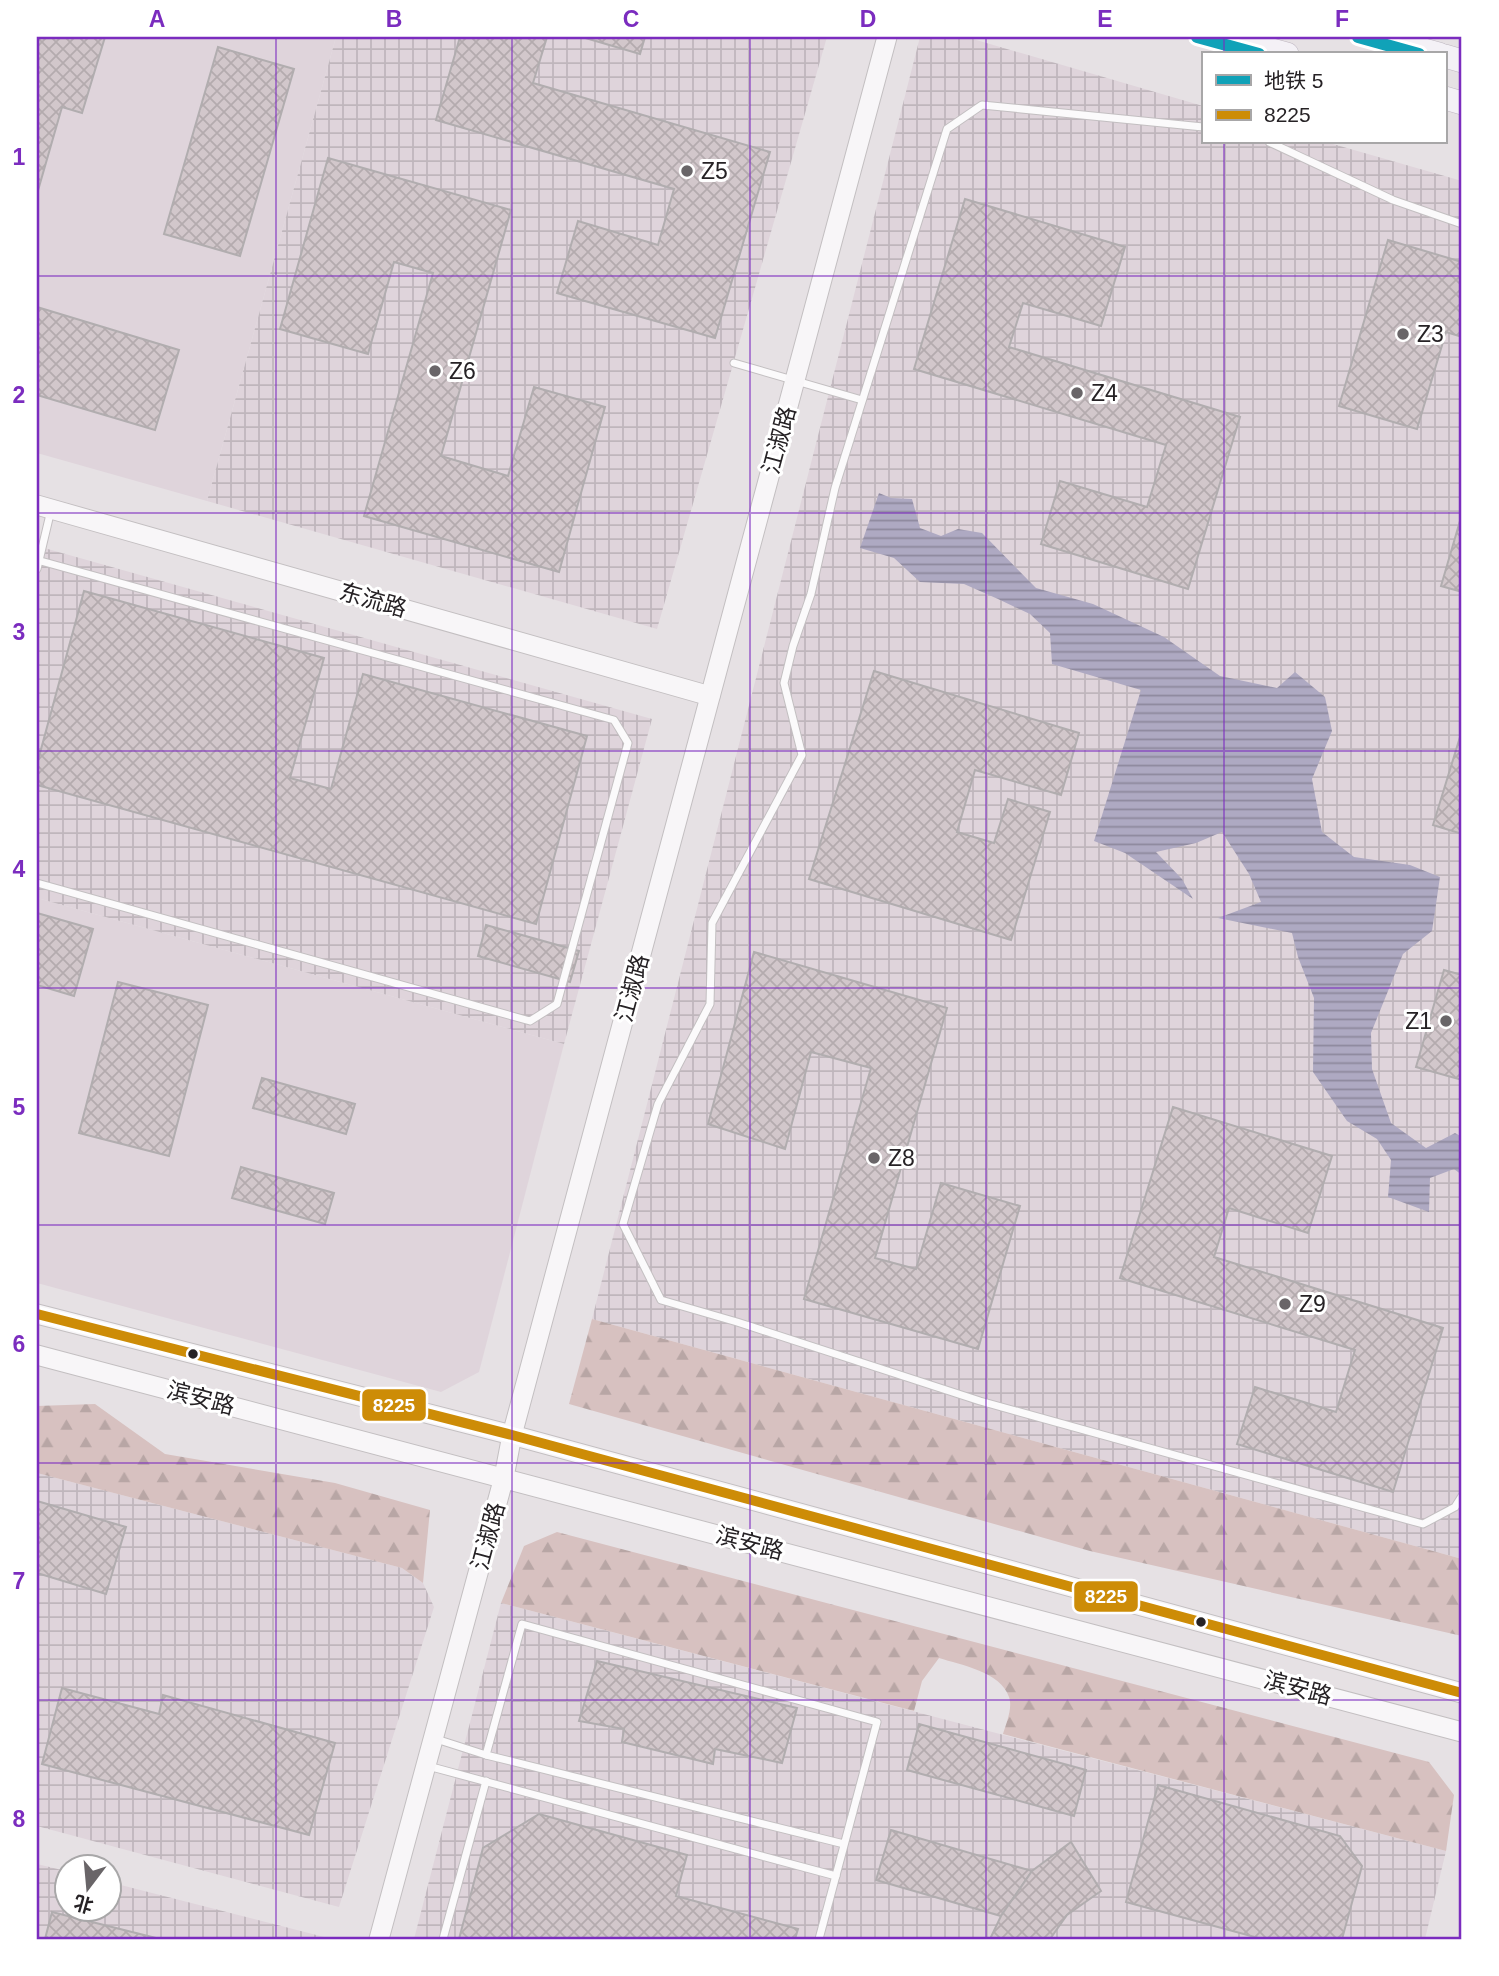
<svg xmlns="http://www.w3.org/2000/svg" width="1499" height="1976" viewBox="0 0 1499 1976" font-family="Arial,'Noto Sans SC',sans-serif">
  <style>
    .built { fill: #dfd4db }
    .industrial { fill: url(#industrial-grid) }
    .forest { fill: url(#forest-firs) }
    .water { fill: url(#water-rules) }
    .building { fill: url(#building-cross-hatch); stroke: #b1adaf; stroke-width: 2 }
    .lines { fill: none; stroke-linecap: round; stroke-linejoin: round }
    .lane-casing { stroke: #c3bfc1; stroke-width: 9 }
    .secondary-casing { stroke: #c3bfc1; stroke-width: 21 }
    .primary-casing { stroke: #beb6c0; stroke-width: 24 }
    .lane { stroke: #fbfafb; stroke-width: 7 }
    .secondary { stroke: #f8f6f8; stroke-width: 19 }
    .primary { stroke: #f4f1f6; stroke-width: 23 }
    .bus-1-casing { stroke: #fff; stroke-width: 16 }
    .bus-1 { stroke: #cd8c07; stroke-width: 10 }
    .metro-1-casing { stroke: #fff; stroke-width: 18 }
    .metro-1 { stroke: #10a2b8; stroke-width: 12 }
    .grid { fill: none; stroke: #7b2cbf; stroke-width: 2; stroke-opacity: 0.55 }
    .poi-dot { fill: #696568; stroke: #fff; stroke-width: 2.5 }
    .bus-dot { fill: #262225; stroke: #fff; stroke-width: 2.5 }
    .labels { text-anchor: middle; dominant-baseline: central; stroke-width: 6; stroke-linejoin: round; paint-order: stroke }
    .poi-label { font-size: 23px; fill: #262225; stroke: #fff; text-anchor: start }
    .street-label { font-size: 23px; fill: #262225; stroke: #fff }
    .line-badge { stroke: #fff; stroke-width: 2.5 }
    .badge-label { font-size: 19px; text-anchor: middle; font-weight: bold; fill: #fff }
    .neatline { fill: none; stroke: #7b2cbf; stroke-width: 2.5 }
    .grid-label { font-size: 23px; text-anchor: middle; font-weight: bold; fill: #7b2cbf }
  </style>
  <defs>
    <pattern id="industrial-grid" width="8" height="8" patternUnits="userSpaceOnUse" patternTransform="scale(1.75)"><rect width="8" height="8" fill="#dfd4db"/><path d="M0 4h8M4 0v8" fill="none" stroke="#bfb6bc"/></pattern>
    <pattern id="forest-firs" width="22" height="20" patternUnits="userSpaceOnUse" patternTransform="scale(1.75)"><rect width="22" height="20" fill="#d7c1c0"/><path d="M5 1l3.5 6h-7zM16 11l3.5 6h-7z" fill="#b8a6a5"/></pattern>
    <pattern id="water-rules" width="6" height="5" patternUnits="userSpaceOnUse" patternTransform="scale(1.75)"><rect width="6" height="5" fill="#aea9c2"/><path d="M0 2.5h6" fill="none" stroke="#8d899d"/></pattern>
    <pattern id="building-cross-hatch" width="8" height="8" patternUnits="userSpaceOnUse" patternTransform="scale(1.75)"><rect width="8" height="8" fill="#d2c7cb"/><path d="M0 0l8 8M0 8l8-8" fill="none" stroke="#b4abae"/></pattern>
  </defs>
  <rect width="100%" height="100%" fill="#e6e1e4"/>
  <!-- built -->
  <g class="built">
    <polygon points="37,37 336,37 207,501 37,453"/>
    <polygon points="37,898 564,1044 479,1372 441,1392 37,1283"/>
  </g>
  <!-- industrial -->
  <g class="industrial">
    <polygon points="336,37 827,37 657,629 207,501"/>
    <polygon points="920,37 966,37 1203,106 1203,142 1326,142 1462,181 1462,1559 592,1319"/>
    <polygon points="37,546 652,719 564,1044 37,898"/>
    <polygon points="37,1473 402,1568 423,1583 434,1607 339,1907 37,1826"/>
    <polygon points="501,1603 1446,1851 1425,1939 414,1939"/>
    <polygon points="37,1864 66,1871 66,1910 108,1910 109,1882 332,1939 37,1939"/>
  </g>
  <!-- forest -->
  <g class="forest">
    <polygon points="592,1319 1462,1559 1462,1636 1090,1551 569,1404"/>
    <polygon points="95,1404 165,1454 335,1483 430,1510 423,1583 402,1568 37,1473 37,1406"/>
    <path d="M557,1532L1429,1762L1454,1795L1446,1851L1003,1734C1006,1724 1013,1708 1009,1697C1001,1672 961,1665 939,1658L922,1681L914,1711L501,1603L524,1546Z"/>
  </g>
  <!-- water -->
  <polygon class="water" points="879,493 891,498 912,499 920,528 941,536 958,529 982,533 1036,588 1093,604 1164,637 1220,676 1277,688 1295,672 1325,697 1332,731 1312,779 1322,832 1354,857 1410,865 1440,877 1432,931 1403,954 1371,1033 1372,1069 1391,1123 1426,1148 1455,1133 1462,1137 1462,1175 1454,1169 1430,1178 1429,1212 1388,1197 1391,1160 1377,1139 1347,1121 1313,1072 1314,998 1298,957 1292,933 1218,918 1261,902 1249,874 1222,832 1196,843 1156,852 1182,879 1193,899 1125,853 1094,841 1141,690 1052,664 1050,633 1030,614 998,599 964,584 920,582 894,558 860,548"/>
  <!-- building -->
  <g class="building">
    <polygon points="37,37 105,37 82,113 62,107 37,194"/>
    <polygon points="460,37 547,37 533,83 770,152 715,338 557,293 578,221 658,245 674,189 436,120"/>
    <polygon points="582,37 645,37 640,54"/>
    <polygon points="218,47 294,69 240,256 164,234"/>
    <polygon points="328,158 511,210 441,456 508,476 534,387 605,407 559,572 364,516 433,273 394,262 368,354 280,329"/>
    <polygon points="965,199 1125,247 1101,326 1023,303 1009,347 1240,417 1188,589 1041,544 1060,481 1147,507 1166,445 914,369"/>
    <polygon points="1388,240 1462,262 1462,337 1446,332 1417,429 1339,406"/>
    <polygon points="37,307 179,350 155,430 37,395"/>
    <polygon points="1462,514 1462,592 1441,586"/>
    <polygon points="84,591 324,658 290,778 331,789 363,674 587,736 536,924 37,785 37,764"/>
    <polygon points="874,671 1079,733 1061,795 975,770 957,832 994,843 1008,799 1050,812 1011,940 809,879"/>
    <polygon points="1460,737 1462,737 1462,834 1433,825"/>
    <polygon points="37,913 93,929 74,996 37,985"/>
    <polygon points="486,925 579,951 570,982 478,956"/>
    <polygon points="754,952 947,1008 875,1258 916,1269 941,1183 1020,1206 978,1349 804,1299 871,1068 811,1052 785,1149 708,1124"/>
    <polygon points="1444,970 1462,975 1462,1080 1416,1067"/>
    <polygon points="118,982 208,1005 169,1156 79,1133"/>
    <polygon points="262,1078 355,1104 346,1134 253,1108"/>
    <polygon points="1173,1107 1332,1156 1308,1233 1229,1208 1214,1257 1443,1328 1393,1492 1237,1444 1255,1387 1336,1412 1355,1350 1120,1278"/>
    <polygon points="241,1167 334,1193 325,1224 232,1198"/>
    <polygon points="37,1501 126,1527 106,1594 37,1573"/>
    <polygon points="597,1661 797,1708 782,1763 715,1749 713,1764 622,1742 624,1729 579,1721"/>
    <polygon points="62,1688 159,1714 163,1695 335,1743 309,1835 42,1764"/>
    <polygon points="919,1724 1086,1770 1074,1816 907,1770"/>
    <polygon points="1158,1785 1340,1836 1362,1866 1342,1939 1262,1939 1126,1902"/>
    <polygon points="539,1814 687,1855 676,1896 798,1929 795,1939 459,1939 483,1848"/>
    <polygon points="891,1830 1032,1871 1001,1916 876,1880"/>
    <polygon points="1071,1842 1101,1891 1067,1915 1050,1939 990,1939 1001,1916 1032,1871"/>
    <polygon points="52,1912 160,1939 45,1939"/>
  </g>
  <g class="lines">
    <!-- lane casing -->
    <g class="lane-casing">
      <g id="lane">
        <polyline points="1203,127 982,105 947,129 835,488 811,594 793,646 784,683 802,755 712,923 710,1004 658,1104 623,1224 661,1300 737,1322 980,1401 1423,1524 1455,1507 1462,1496"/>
        <polyline points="1269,142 1393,200 1462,224"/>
        <polyline points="734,363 862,400"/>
        <polyline points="37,560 614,720 628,743 557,1004 530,1021 37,883"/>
        <polyline points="37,569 51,510"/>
        <polyline points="433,1738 486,1755"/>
        <polyline points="428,1766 836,1876"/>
        <polyline points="443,1939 486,1781"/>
        <polyline points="819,1939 877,1722 522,1624 486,1755 844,1844"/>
      </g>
    </g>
    <!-- secondary casing -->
    <g class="secondary-casing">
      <g id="secondary">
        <polyline points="37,505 710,696"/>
        <polyline points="37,1314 512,1435 1462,1693"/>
        <polyline points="37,1355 1462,1732"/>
        <polyline points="379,1939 504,1477 512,1435 887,37"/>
      </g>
    </g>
    <!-- primary casing -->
    <g class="primary-casing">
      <g id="primary">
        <polyline points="1224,37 1287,54"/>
        <polyline points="1377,37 1439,54"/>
        <polyline points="1445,56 1462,61"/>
        <polyline points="1445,98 1462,103"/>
      </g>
    </g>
    <!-- lane -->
    <use href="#lane" class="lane"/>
    <!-- secondary -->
    <use href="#secondary" class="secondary"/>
    <!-- primary -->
    <use href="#primary" class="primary"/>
    <!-- bus-1 casing -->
    <g class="bus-1-casing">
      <polyline id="bus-1" points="37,1314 512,1435 1462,1693"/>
    </g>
    <!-- bus-1 -->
    <use href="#bus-1" class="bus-1"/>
    <!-- metro-1 casing -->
    <g class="metro-1-casing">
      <g id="metro-1">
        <polyline points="1197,37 1259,54"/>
        <polyline points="1358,37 1419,54"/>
      </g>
    </g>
    <!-- metro-1 -->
    <use href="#metro-1" class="metro-1"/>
  </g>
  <!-- grid -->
  <path class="grid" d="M276,37V1939M512,37V1939M750,37V1939M986,37V1939M1224,37V54M1224,142V1939M37,276H1462M37,513H1462M37,751H1462M37,988H1462M37,1225H1462M37,1463H1462M37,1700H1462"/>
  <!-- markers -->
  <g class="poi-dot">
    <circle cx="687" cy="171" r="7"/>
    <circle cx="1403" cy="334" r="7"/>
    <circle cx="435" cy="371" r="7"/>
    <circle cx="1077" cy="393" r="7"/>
    <circle cx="1446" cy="1021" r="7"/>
    <circle cx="874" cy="1158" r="7"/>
    <circle cx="1285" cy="1304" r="7"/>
  </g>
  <g class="bus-dot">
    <circle cx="193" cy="1354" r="6"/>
    <circle cx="1201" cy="1622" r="6"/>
  </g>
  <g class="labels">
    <!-- poi labels -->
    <g class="poi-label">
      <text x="701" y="171">Z5</text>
      <text x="1417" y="334">Z3</text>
      <text x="449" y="371">Z6</text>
      <text x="1091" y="393">Z4</text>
      <text x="1432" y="1021" text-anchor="end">Z1</text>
      <text x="888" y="1158">Z8</text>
      <text x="1299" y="1304">Z9</text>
    </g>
    <!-- street labels -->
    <g class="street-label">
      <text transform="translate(779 440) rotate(-75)">江淑路</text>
      <text transform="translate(373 600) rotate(16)">东流路</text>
      <text transform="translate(632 988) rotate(-75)">江淑路</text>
      <text transform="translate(201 1398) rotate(15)">滨安路</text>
      <text transform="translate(488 1536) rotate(-75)">江淑路</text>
      <text transform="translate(750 1543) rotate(15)">滨安路</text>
      <text transform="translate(1298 1688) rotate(15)">滨安路</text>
    </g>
  </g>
  <g class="line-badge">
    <rect x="361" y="1388" width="66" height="34" rx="7" fill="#cd8c07"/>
    <rect x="1073" y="1580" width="66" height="33" rx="7" fill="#cd8c07"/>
  </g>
  <g class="badge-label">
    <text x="394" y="1412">8225</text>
    <text x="1106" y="1603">8225</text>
  </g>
  <!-- border -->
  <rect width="1499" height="1976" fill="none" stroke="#ffffff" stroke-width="77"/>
  <!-- legend -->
  <rect x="1202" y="52" width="245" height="91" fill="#ffffff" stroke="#a8a7a8" stroke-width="2"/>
  <rect x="1216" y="75" width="35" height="10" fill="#10a2b8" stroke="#a8a7a8" stroke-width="2"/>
  <text x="1264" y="88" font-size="21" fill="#262225">地铁 5</text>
  <rect x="1216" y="110" width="35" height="10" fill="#cd8c07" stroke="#a8a7a8" stroke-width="2"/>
  <text x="1264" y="122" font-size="21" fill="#262225">8225</text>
  <!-- north arrow -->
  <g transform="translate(88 1888) rotate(196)"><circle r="33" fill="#ffffff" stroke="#a8a7a8" stroke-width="2"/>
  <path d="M0-5L12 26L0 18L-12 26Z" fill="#696568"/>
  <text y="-10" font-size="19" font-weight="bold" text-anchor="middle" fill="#262225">北</text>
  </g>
  <rect x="38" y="38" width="1422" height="1900" class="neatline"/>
  <g class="grid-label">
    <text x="157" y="27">A</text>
    <text x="394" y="27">B</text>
    <text x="631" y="27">C</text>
    <text x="868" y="27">D</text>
    <text x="1105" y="27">E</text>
    <text x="1342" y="27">F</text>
    <text x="19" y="165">1</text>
    <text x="19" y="403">2</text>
    <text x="19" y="640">3</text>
    <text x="19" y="877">4</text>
    <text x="19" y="1115">5</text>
    <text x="19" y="1352">6</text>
    <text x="19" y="1589">7</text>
    <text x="19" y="1827">8</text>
  </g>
</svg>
